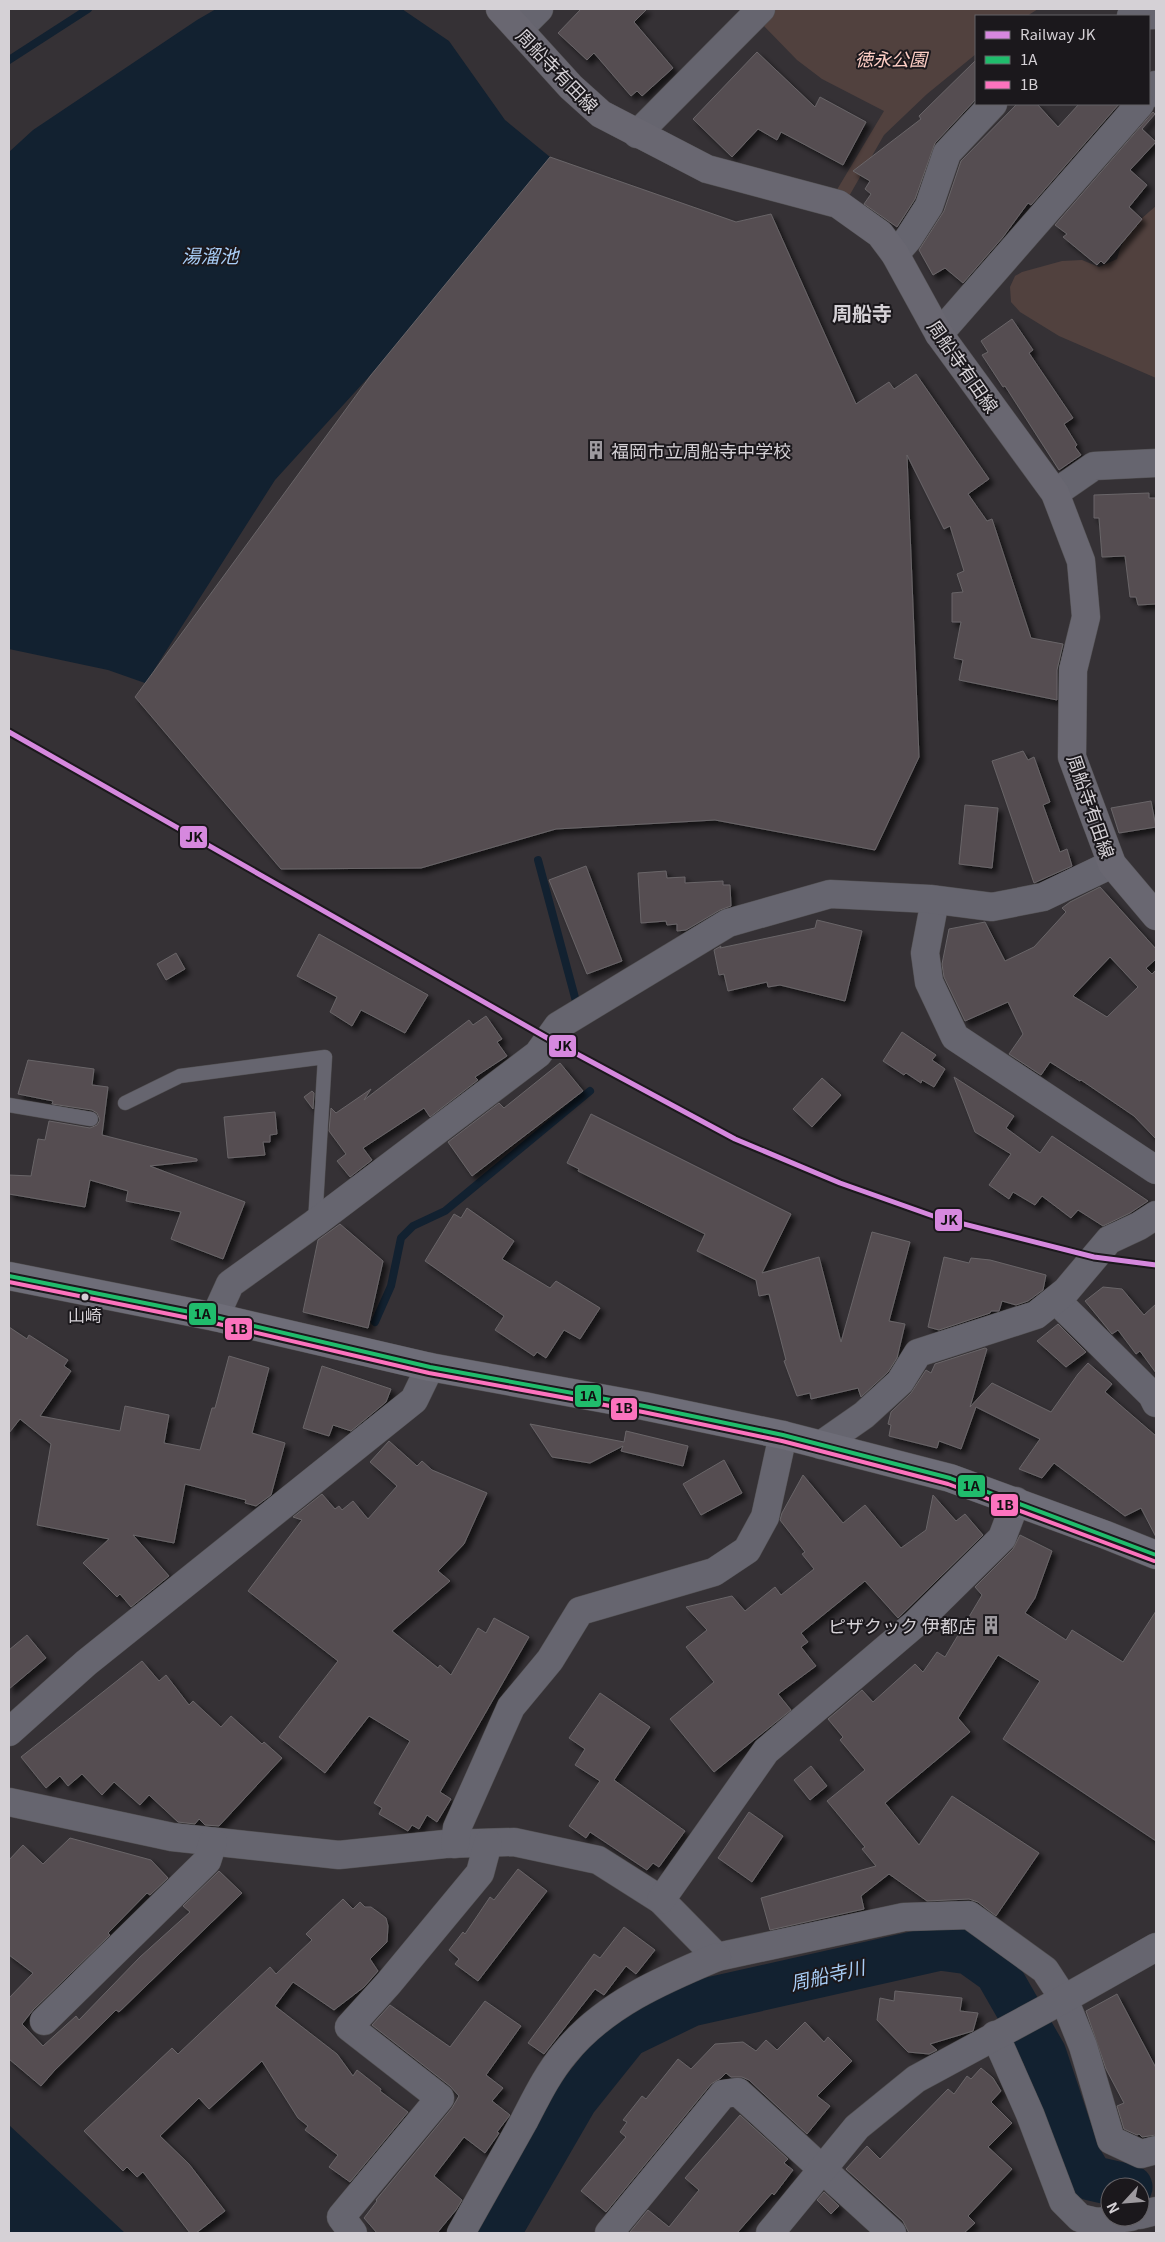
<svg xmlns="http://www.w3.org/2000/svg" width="1165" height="2242" viewBox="0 0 1165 2242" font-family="Georgia,'Noto Sans JP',serif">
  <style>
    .green { fill: #51413e }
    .water { fill: #122130 }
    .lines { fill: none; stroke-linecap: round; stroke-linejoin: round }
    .stream { stroke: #122130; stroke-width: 8 }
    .river { stroke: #122130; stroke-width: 45 }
    .building { fill: #554d51; stroke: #696568; fill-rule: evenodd; filter: url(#shadow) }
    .service-casing { stroke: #514f51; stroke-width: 15 }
    .minor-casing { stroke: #514f51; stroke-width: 29 }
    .tertiary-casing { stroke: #514f51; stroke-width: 29 }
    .secondary-casing { stroke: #514f51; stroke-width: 29 }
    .trunk-casing { stroke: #514f51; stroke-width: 29 }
    .service { stroke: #66656f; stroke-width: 14 }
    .minor { stroke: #66656f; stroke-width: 28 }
    .tertiary { stroke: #66656f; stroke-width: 28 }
    .secondary { stroke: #696771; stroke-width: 28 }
    .trunk { stroke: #6e6d78; stroke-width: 28 }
    .bus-1-casing { stroke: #1b181c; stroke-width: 8 }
    .bus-2-casing { stroke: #1b181c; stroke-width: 8 }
    .bus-1 { stroke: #20bc6c; stroke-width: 4 }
    .bus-2 { stroke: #fc73be; stroke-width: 4 }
    .rail-1-casing { stroke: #1b181c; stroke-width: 9 }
    .rail-1 { stroke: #d688de; stroke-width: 5 }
    .bus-dot { fill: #d5d1d6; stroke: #1b181c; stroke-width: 2 }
    .labels { text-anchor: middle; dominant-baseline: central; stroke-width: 4; stroke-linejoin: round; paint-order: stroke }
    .bus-label { font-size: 17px; fill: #d5d1d6; stroke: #1b181c }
    .park-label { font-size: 18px; font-style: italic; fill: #fecec5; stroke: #1b181c }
    .street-label { font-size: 18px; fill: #d5d1d6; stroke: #1b181c }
    .poi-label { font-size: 18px; fill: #d5d1d6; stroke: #1b181c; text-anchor: start }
    .water-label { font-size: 19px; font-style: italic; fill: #a8cdf6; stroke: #1b181c }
    .quarter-label { font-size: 20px; font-weight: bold; fill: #d5d1d6; stroke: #1b181c }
    .line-badge { stroke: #1b181c; stroke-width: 2 }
    .pale-badge-label { font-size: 14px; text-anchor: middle; font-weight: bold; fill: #111 }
  </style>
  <defs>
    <filter id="shadow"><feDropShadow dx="4.5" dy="4.5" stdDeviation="2.5" flood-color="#0009"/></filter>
  </defs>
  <rect width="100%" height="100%" fill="#353135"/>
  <!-- green -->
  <g class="green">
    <polygon points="772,9 1038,9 1027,16 976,16 976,54 927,94 884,135 848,198 835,193 884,111 822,79 797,60 760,22"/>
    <path d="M1156,206V378L1059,336L1020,312L1011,302L1010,287L1015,276L1022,272L1062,261L1082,260L1099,267L1117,259C1124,233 1136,223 1156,206Z"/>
  </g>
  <!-- water -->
  <g class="water">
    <polygon points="216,9 402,9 449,41 505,120 550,157 405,337 275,480 154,670 162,689 108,670 9,649 9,152 33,130 197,20"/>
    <polygon points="9,2125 125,2233 9,2233"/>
  </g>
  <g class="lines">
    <!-- stream -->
    <g class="stream">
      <polyline points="9,60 88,9"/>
      <polyline points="538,860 577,1005"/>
      <polyline points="375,1322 391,1286 401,1238 413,1226 445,1211 590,1091"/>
    </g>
    <!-- river -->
    <polyline class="river" points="498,2233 575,2100 627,2035 691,2004 940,1948 969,1952 997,1972 1044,2054 1078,2156 1091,2178 1130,2187"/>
  </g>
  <!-- building -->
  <g class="building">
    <polygon points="581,9 647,9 634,22 673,68 642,96 637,91 631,96 594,53 587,60 558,33"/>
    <polygon points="757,52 815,107 820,97 866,122 843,165 781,132 777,140 758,129 732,157 693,119"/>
    <polygon points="976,60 976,99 935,143 915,199 897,227 864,204 871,194 865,189 870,181 853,171 921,119 919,116"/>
    <polygon points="1017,104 1037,104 1058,127 1079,104 1119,104 1031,205 1028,203 1003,237 963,283 945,268 933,275 919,250 944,211 961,161"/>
    <polygon points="1153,112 1155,114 1142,129 1156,142 1130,170 1147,185 1129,207 1142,219 1104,264 1101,261 1097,265 1063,237 1067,234 1055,225"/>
    <polygon points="550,157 736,222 771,214 856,404 889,382 894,389 916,374 989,479 968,494 987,521 992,519 1031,638 1063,644 1057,670 1057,700 959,680 963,660 954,658 961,622 952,622 952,593 963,592 957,574 964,571 950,526 944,529 907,455 919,757 875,850 715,820 556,829 421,868 281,869 135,697 371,375"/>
    <polygon points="1012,319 1033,350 1029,353 1073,418 1064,424 1077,445 1075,447 1081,455 1059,470 1005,386 1003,387 982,355 988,352 981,341"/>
    <polygon points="1149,493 1149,498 1156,498 1156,604 1138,605 1136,597 1130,597 1125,556 1102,557 1099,518 1094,518 1094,495"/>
    <polygon points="1023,751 1028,760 1034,757 1050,802 1043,805 1060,852 1067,849 1072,866 1034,883 992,761"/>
    <polygon points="1151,801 1156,827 1119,833 1111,808"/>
    <polygon points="965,805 998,808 992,868 959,864"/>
    <polygon points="586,866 622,961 587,974 549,880"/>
    <polygon points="666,871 667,878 685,877 685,883 723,881 723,885 730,885 731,906 720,910 686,930 677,931 677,924 667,925 666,921 641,923 638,873"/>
    <path d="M1100,887L1156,949V959L1146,968L1152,974L1156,970V1139L1134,1116L1081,1080L1080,1081L1050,1062L1041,1075L1009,1054L1023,1034L1008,1002L965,1021L944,977L942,964L949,929L985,922L1005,961L1034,947L1066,912L1062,908L1070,902ZM1110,957L1138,987L1107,1017L1073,996Z"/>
    <polygon points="817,920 862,931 845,1001 780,985 768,987 767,982 728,991 724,974 719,975 714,950 721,946 720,948 815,928"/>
    <polygon points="319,934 428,995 405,1033 361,1010 352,1026 330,1012 337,997 297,976"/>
    <polygon points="176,953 185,969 166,980 157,964"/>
    <polygon points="486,1016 502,1039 497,1042 507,1056 475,1077 478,1080 430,1117 424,1108 363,1148 372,1160 350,1177 337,1161 346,1154 329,1131 331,1108 336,1113 371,1089 364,1100 469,1020 473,1025"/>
    <polygon points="902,1032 936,1055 932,1060 945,1069 934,1087 922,1080 921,1083 906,1073 904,1075 883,1061"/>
    <polygon points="28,1060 94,1069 92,1085 108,1087 102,1135 197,1159 197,1161 150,1166 245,1202 223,1259 171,1239 181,1212 126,1201 128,1191 90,1180 85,1207 9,1194 9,1175 31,1176 38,1139 45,1140 49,1121 90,1128 97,1125 100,1120 97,1113 92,1110 52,1104 53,1101 18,1094"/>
    <polygon points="560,1063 583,1091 472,1176 448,1142 499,1103 504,1108"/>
    <polygon points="954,1077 1014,1116 1006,1128 1040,1153 1052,1136 1148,1201 1130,1213 1103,1226 1078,1210 1071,1218 1042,1196 1035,1205 1013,1192 1009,1199 989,1185 1011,1154 975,1132"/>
    <polygon points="822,1078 841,1095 812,1127 793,1109"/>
    <polygon points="312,1091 314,1093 313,1109 304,1097"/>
    <polygon points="275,1112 277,1134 270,1135 270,1142 263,1142 265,1155 228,1158 224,1117"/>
    <polygon points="591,1114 791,1214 762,1273 819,1257 841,1342 872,1232 910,1242 889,1321 905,1324 897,1358 888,1372 861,1397 858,1388 811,1399 810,1393 797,1396 784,1361 786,1360 769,1294 759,1296 756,1280 697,1251 705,1234 578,1171 579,1169 567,1163"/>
    <polygon points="467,1208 514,1241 502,1259 550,1288 556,1281 600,1308 580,1339 564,1330 546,1358 537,1352 534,1356 495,1330 504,1316 425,1261 454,1214 461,1218"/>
    <polygon points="340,1224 383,1261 368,1328 303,1312 318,1240"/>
    <polygon points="944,1257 969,1263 971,1258 990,1260 1046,1275 1043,1290 1028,1301 1016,1305 1002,1301 999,1311 991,1311 990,1313 939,1330 928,1327"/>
    <polygon points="1103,1287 1122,1289 1144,1315 1156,1304 1156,1373 1140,1351 1136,1354 1118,1330 1112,1334 1085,1301"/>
    <polygon points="1058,1324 1086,1352 1066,1367 1037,1341"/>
    <polygon points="9,1327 27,1339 29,1335 68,1360 64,1366 71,1371 40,1416 120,1431 125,1406 169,1415 164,1443 200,1450 212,1408 215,1408 229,1356 269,1368 252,1433 285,1443 271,1495 256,1506 245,1503 246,1500 185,1484 174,1543 133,1535 169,1576 131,1607 120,1594 117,1597 83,1563 109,1539 37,1525 51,1444 20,1419 9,1433"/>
    <polygon points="985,1348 987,1349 970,1407 992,1383 1051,1412 1078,1374 1088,1363 1112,1384 1105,1392 1156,1436 1156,1537 1141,1508 1125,1516 1054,1463 1042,1478 1019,1469 1040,1439 976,1407 961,1449 939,1441 937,1448 889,1436 891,1425 888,1424 891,1412 911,1393 926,1370 931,1373 935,1364"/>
    <polygon points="322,1366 391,1389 386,1402 351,1431 333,1425 329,1436 303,1428"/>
    <polygon points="530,1424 624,1442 626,1431 688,1446 683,1466 621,1451 623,1446 590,1463 552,1457"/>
    <polygon points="389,1441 417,1466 422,1461 432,1470 487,1493 464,1544 438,1571 450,1581 392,1631 438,1668 440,1665 451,1675 478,1628 486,1633 494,1618 529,1637 440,1792 451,1799 437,1822 427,1815 419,1829 412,1825 408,1831 379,1814 382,1808 374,1803 410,1741 369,1716 325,1773 279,1737 338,1661 248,1591 302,1520 293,1517 322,1494 335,1509 339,1506 342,1510 353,1501 368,1519 397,1486 370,1462"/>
    <polygon points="724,1460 742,1493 701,1515 683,1484"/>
    <polygon points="803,1475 843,1523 865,1505 901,1548 926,1530 933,1495 956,1521 965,1514 983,1535 898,1618 865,1581 801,1633 808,1642 801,1647 816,1666 778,1694 791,1710 714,1772 670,1719 714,1682 686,1647 707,1630 686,1607 732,1596 745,1611 775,1587 781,1595 814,1569 802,1554 805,1552 780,1520 782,1513"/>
    <polygon points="1020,1535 1052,1551 1035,1598 1025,1613 1066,1640 1072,1630 1123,1662 1156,1611 1156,1841 1003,1739 1040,1681 998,1655 958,1718 970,1732 885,1803 919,1845 952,1796 1039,1853 996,1916 978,1902 969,1899 927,1901 889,1874 861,1896 864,1909 770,1930 761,1898 876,1866 862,1849 865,1847 827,1801 865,1770 840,1740 843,1737 828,1719 862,1690 873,1702 915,1664 923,1672 937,1652 945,1657 982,1595 975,1587 1013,1549"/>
    <polygon points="27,1635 46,1658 9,1689 9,1650"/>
    <polygon points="142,1661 159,1681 166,1675 189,1705 193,1701 221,1727 231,1716 262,1744 264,1742 282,1758 219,1826 205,1825 199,1819 195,1824 178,1822 149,1795 140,1805 114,1782 102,1795 82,1774 68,1786 60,1776 46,1788 21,1757"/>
    <polygon points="600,1693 650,1727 614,1780 685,1831 659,1867 653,1863 647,1870 590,1832 586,1838 569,1826 600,1781 575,1765 585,1749 569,1738"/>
    <polygon points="811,1766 827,1786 810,1800 794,1780"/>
    <polygon points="749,1812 783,1836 752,1882 718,1858"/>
    <polygon points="70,1838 151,1860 168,1878 150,1895 147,1893 108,1933 110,1935 33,2010 22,2024 43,2046 76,2016 79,2020 140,1957 190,1912 183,1906 219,1871 242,1893 119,2012 116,2010 54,2071 41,2086 9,2059 9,1998 33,1973 9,1955 9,1860 23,1845 43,1864"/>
    <polygon points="518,1869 547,1891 478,1981 455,1964 459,1959 449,1950 463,1932 465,1934 490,1897 494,1900"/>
    <polygon points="343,1899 353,1909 360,1902 365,1907 371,1907 378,1912 386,1918 388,1926 387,1942 370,1959 378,1971 364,1987 334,2010 293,1982 275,2006 337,2054 353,2076 357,2070 381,2089 380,2091 408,2112 350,2182 329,2167 338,2155 305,2130 308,2126 298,2118 262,2061 209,2109 199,2098 160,2136 189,2164 225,2211 196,2233 190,2233 143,2172 137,2177 127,2167 123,2171 84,2131 172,2048 178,2054 270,1967 276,1974 312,1940 306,1934"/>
    <polygon points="624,1927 655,1950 636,1974 626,1966 604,1995 595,1989 544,2054 528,2043 594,1954 600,1958"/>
    <polygon points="895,1991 962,1998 960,2011 978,2013 973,2031 930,2044 937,2050 929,2054 908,2052 877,2020 880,1998 894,2001"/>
    <polygon points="1117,1994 1156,2068 1156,2135 1142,2137 1139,2134 1137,2135 1124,2129 1117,2106 1124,2103 1106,2069 1086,2011"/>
    <polygon points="485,2001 521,2026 486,2075 503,2088 492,2101 510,2115 497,2132 499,2133 497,2136 485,2153 464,2137 434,2176 462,2200 456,2210 437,2233 377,2233 364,2218 377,2201 376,2200 452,2108 459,2096 450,2086 372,2025 390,2005 450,2047"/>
    <polygon points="805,2022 824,2042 828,2037 852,2061 817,2096 830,2106 807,2134 749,2080 742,2077 731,2077 726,2073 721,2078 711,2084 606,2212 581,2191 626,2137 620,2132 627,2122 623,2120 642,2096 646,2099 678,2059 691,2069 715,2044 743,2042 756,2051 766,2040 777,2050"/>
    <polygon points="981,2068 993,2078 1001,2091 991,2102 1012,2123 988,2147 1012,2169 968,2216 975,2223 964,2233 909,2233 903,2221 846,2169 867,2146 880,2159 948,2089 954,2094 967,2076 971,2079"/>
    <polygon points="740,2115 788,2159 784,2163 793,2170 774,2195 772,2193 737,2233 630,2232 648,2210 669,2227 699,2190 685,2178"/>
    <polygon points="824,2192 839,2206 831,2214 817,2200"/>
  </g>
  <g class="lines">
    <!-- service casing -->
    <g class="service-casing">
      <g id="service">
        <polyline points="125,1103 180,1076 325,1057 315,1222"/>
        <polyline points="9,1105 91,1119"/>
      </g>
    </g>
    <!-- minor casing -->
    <g class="minor-casing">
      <g id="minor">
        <polyline points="1131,16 1156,15"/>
        <polyline points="519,29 539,9"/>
        <polyline points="1149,94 1156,85"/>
        <polyline points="637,134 761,9"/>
        <polyline points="895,254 908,239 929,206 947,153 993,104"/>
        <polyline points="939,334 1140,104"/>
        <polyline points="1055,493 1094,466 1156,463"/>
        <polyline points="935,900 925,953 929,982 955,1037 1156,1170"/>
        <polyline points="1056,1300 1152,1395 1156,1403"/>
        <polyline points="215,1317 230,1284 315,1223 538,1054 558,1026 728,923 830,894 930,899 992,907 1043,897 1112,864"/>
        <polyline points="821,1445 864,1415 900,1382 918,1353 1036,1315 1066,1291 1109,1240 1139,1226 1156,1215"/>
        <polyline points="9,1732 86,1663 414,1400 430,1367"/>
        <polyline points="9,1802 172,1837 339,1855 445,1844 514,1842 598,1860 661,1900 717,1957 904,1917 969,1915 1045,1970 1064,1999 1083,2046 1111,2140 1141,2154 1156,2150"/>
        <polyline points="455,1844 457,1828 511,1707 550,1660 580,1611 714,1572 747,1550 765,1517 783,1435"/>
        <polyline points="661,1900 766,1751 915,1624 1002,1538 1016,1501"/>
        <polyline points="44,2021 207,1861 213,1842"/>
        <polyline points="995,2035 1030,2114 1063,2201 1080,2218 1097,2222 1131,2217"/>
        <polyline points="1140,2215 1156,2211"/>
        <polyline points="353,2233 341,2217 440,2098 349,2027 388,1984 480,1873 488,1843"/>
        <path d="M461,2233C482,2196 503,2158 524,2121C536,2098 548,2073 565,2053C604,2005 662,1980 717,1957"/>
        <polyline points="609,2233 723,2094 738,2092 892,2233"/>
      </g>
    </g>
    <!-- tertiary casing -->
    <g class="tertiary-casing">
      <polyline id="tertiary" points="770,2233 857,2127 916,2079 1064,1999 1156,1947"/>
    </g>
    <!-- secondary casing -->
    <g class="secondary-casing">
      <polyline id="secondary" points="500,9 571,87 601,114 707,169 838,204 880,234 895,254 939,334 1055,493 1081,561 1086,617 1073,670 1072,757 1112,864 1156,916"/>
    </g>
    <!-- trunk casing -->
    <g class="trunk-casing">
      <polyline id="trunk" points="9,1276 215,1317 430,1367 644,1406 783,1435 950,1478 1106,1535 1156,1555"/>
    </g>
    <!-- service -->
    <use href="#service" class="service"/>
    <!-- minor -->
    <use href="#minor" class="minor"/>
    <!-- tertiary -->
    <use href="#tertiary" class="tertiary"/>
    <!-- secondary -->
    <use href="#secondary" class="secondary"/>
    <!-- trunk -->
    <use href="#trunk" class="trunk"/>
    <!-- bus-1 casing -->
    <g class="bus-1-casing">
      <polyline id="bus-1" points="9,1276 215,1317 430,1367 644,1406 783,1435 950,1478 1156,1555"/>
    </g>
    <!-- bus-2 casing -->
    <g class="bus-2-casing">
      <polyline id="bus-2" points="9,1282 214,1323 429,1373 643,1412 782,1441 948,1484 1154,1561"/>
    </g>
    <!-- bus-1 -->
    <use href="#bus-1" class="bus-1"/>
    <!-- bus-2 -->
    <use href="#bus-2" class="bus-2"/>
    <!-- rail-1 casing -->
    <g class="rail-1-casing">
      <polyline id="rail-1" points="9,732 549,1039 735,1139 840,1183 936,1217 1094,1257 1156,1265"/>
    </g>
    <!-- rail-1 -->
    <use href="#rail-1" class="rail-1"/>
  </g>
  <!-- icons -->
  <defs>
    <g id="building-bare" transform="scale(1.5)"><path d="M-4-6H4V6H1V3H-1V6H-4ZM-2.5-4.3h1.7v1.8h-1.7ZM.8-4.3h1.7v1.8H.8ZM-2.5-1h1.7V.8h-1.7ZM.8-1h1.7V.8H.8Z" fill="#9d999e" stroke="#1b181c" stroke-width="2.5" paint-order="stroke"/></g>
  </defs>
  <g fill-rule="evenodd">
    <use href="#building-bare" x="596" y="450"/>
    <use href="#building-bare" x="991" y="1625"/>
  </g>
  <!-- markers -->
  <circle class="bus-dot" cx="85" cy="1297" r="4.5"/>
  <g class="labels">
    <!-- bus labels -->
    <g class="bus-label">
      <text x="85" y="1314">山崎</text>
    </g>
    <!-- park labels -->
    <g class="park-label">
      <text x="891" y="58">徳永公園</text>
    </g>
    <!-- street labels -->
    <g class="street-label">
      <text transform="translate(558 70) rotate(46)">周船寺有田線</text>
      <text transform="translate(964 366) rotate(55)">周船寺有田線</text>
      <text transform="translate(1092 806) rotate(71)">周船寺有田線</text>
    </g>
    <!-- poi labels -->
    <g class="poi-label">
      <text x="611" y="450">福岡市立周船寺中学校</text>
      <text x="976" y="1625" text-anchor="end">ピザクック 伊都店</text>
    </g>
    <!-- water labels -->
    <g class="water-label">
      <text x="210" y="254">湯溜池</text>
      <text transform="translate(827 1974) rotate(-13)">周船寺川</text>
    </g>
    <!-- quarter labels -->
    <g class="quarter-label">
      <text x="862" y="312">周船寺</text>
    </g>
  </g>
  <g class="line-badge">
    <rect x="179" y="825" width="29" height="24" rx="5" fill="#d688de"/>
    <rect x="548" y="1034" width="29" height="24" rx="5" fill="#d688de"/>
    <rect x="934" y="1208" width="29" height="24" rx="5" fill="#d688de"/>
    <rect x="188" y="1302" width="29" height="24" rx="5" fill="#20bc6c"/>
    <rect x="224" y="1317" width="29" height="24" rx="5" fill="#fc73be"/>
    <rect x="574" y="1384" width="28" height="24" rx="5" fill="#20bc6c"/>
    <rect x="610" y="1397" width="28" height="24" rx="5" fill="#fc73be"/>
    <rect x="957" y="1474" width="29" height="24" rx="5" fill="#20bc6c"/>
    <rect x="990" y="1493" width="29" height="24" rx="5" fill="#fc73be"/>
  </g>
  <g class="pale-badge-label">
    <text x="194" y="842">JK</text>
    <text x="563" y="1051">JK</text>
    <text x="949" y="1225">JK</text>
    <text x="202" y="1319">1A</text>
    <text x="239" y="1334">1B</text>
    <text x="588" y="1401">1A</text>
    <text x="624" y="1413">1B</text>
    <text x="971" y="1491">1A</text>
    <text x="1005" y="1510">1B</text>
  </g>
  <!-- border -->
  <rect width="1165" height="2242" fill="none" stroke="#d5d1d6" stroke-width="20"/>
  <!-- legend -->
  <rect x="975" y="15" width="175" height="90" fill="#1b181c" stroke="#656266"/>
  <rect x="985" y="31" width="25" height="8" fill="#d688de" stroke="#656266"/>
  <text x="1020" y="40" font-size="15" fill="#d5d1d6">Railway JK</text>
  <rect x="985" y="56" width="25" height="8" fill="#20bc6c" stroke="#656266"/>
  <text x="1020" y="65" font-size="15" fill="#d5d1d6">1A</text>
  <rect x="985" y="81" width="25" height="8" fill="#fc73be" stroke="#656266"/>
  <text x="1020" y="90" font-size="15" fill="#d5d1d6">1B</text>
  <!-- north arrow -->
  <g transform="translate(1125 2202) rotate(244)"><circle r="24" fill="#1b181c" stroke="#656266"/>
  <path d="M0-4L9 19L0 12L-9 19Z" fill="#9d999e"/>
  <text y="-8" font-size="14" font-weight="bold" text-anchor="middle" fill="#d5d1d6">N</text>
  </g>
</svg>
